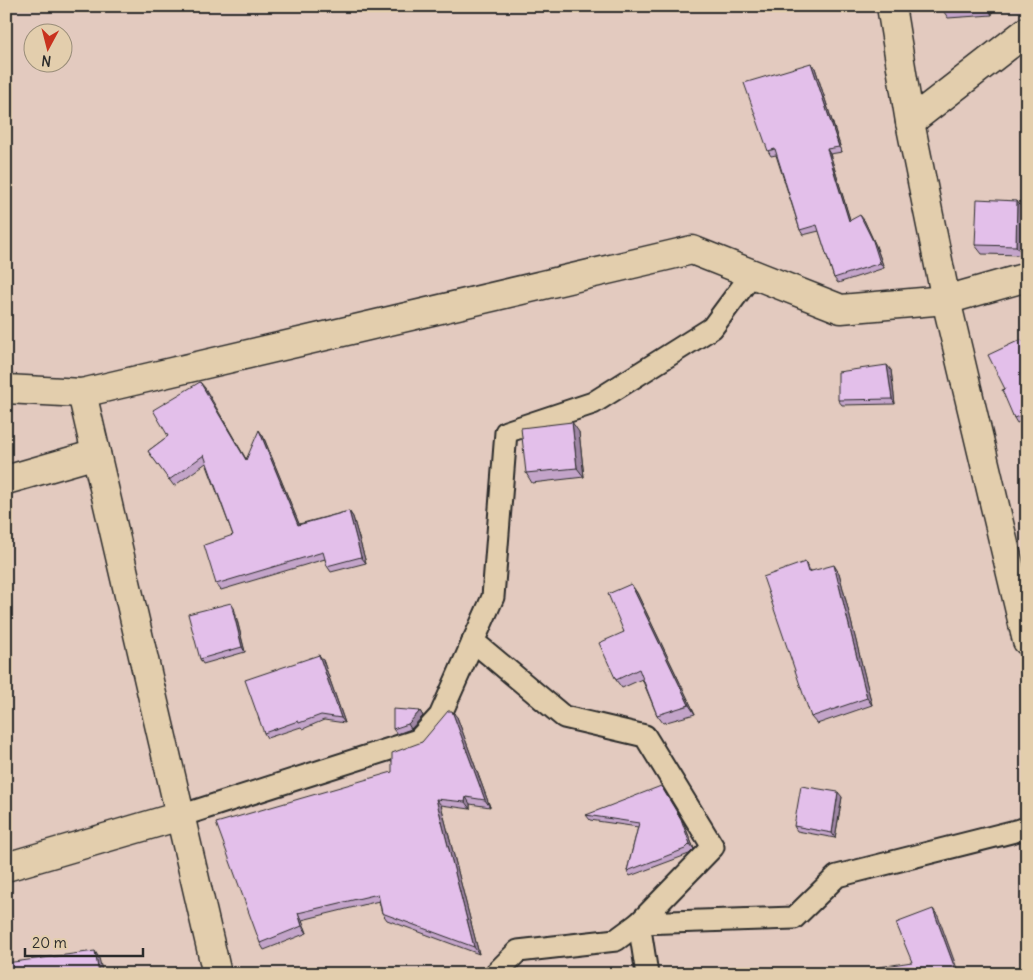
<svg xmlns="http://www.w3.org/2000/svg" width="1033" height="980" viewBox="0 0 1033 980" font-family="Delius,sans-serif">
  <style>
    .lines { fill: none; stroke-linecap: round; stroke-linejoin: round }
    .service-casing { stroke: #2b2b2b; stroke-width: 25 }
    .minor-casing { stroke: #2b2b2b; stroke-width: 31 }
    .service { stroke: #e3cead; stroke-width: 21 }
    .minor { stroke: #e3cead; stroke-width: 28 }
    .wall { fill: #c3a4c9; stroke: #2b2b2b }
    .shaded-wall { fill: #9f86a4; stroke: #2b2b2b }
    .building { fill: #e3bfea; stroke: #2b2b2b }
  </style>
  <rect width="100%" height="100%" fill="#e3cabf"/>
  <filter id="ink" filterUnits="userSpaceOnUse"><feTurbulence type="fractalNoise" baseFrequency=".02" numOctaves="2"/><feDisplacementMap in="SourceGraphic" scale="10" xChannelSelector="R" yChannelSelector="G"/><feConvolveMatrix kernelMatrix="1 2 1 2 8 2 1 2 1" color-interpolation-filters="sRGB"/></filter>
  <g filter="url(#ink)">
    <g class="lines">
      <!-- service casing -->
      <g class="service-casing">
        <g id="service">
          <polyline points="473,641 564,717 645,736 713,847 639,923 647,974"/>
          <polyline points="180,816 418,740 440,716 493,597 506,432 593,403 712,328 752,274"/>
          <polyline points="495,974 518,951 616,940 639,923 794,918 837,876 1027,828"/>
        </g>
      </g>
      <!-- minor casing -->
      <g class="minor-casing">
        <g id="minor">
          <polyline points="891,6 910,122 946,300 1027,641"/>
          <polyline points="910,122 1027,31"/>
          <polyline points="6,389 82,393 692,250 841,309 946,300 1027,277"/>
          <polyline points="82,393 217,974"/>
          <polyline points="6,480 96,454"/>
          <polyline points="6,867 180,816"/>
        </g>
      </g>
      <!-- service -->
      <use href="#service" class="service"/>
      <!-- minor -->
      <use href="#minor" class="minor"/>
    </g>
    <!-- wall -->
    <g class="wall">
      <polygon points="940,6 992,6 992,15 948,18"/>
      <polygon points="815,68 842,152 830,154 850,220 864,220 876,246 884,268 838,283 834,278 819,231 803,235 800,230 776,155 771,156 768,151"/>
      <polygon points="1024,211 1023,255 982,254 975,245"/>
      <polygon points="1027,342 1027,419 1017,423 1014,418 1005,389"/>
      <polygon points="891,370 895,404 842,405 838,400"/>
      <polygon points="200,382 246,459 263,436 299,524 349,511 353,517 366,563 331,572 327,566 325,559 221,590 216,584 233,535 206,463 174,486 148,451 168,436"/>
      <polygon points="579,432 584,477 532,483 526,473"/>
      <polygon points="810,570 811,571 839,573 872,705 817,724 811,717"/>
      <polygon points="631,584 637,593 695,714 663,723 657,715 642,679 622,688 616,680"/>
      <polygon points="234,608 245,652 203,664 200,659"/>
      <polygon points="323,660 345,723 324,720 303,729 301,727 267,738 264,733"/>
      <polygon points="420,711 423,716 411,729 397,734 393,729"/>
      <polygon points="457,717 490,807 470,804 470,809 441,805 479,954 387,920 382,913 379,901 302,920 307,933 264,950 260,943 392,772 422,742"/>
      <polygon points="842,797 835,838 797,831 794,826"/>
      <polygon points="586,815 684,824 694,849 689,854 630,876 627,871 638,827 590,820"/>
    </g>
    <!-- shaded-wall -->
    <g class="shaded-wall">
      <polygon points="987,6 992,6 992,15"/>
      <polygon points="811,63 815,68 842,152 839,147"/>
      <polygon points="827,149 830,154 852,226 849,221"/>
      <polygon points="1017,201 1024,211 1023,255 1016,246"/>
      <polygon points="860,215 864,220 876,246 884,268 880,263"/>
      <polygon points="887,365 891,370 895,404 892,399"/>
      <polygon points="200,382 205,388 250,466 246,460"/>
      <polygon points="572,422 579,432 584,477 577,468"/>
      <polygon points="259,430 263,436 302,531 298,525"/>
      <polygon points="349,511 353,517 366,563 361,557"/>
      <polygon points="805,562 810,570 814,580 808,572"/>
      <polygon points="834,565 839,573 872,705 867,698"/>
      <polygon points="631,584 637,593 695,714 689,705"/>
      <polygon points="231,603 234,608 245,652 242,647"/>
      <polygon points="319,655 323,660 345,723 341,718"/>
      <polygon points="420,711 423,716 411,729 408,724"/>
      <polygon points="452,711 457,717 490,807 485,800"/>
      <polygon points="664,791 684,824 694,849 690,844"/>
      <polygon points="838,792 842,797 835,838 832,833"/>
      <polygon points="466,797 470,804 470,809 465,802"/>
      <polygon points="436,799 441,805 479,954 474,947"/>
      <polygon points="933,909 938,916 959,974 957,974"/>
      <polygon points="298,913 302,920 307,933 302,926"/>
      <polygon points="95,951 99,958 103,974 99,974"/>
    </g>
    <!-- building -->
    <g class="building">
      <polygon points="811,63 839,147 827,149 849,221 860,215 873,241 880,263 834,278 817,225 800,230 775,149 768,151 744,83"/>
      <polygon points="977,199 1017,201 1016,246 975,245"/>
      <polygon points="1020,340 1027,342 1027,413 1014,418 1002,390 1005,389 988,355"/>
      <polygon points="887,365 892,399 838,400 838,372"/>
      <polygon points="200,382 246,460 259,430 298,525 349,511 361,557 327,566 323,552 216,584 204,545 233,535 204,455 169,480 148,451 168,436 153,410"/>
      <polygon points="572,422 577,468 526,473 521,428"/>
      <polygon points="805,562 808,572 834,565 867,698 811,717 763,577"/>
      <polygon points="631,584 689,705 657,715 639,669 616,680 599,643 624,632 608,594"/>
      <polygon points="231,603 242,647 200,659 188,614"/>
      <polygon points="319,655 341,718 321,715 299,723 298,721 264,733 245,680"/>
      <polygon points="393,709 420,711 408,724 393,729"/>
      <polygon points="448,711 452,711 485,800 466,797 465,802 436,799 474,947 382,913 378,894 298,913 302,926 260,943 216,823 392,772 392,753 422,742"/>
      <polygon points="661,786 681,819 690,844 685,849 627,871 639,823 586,815"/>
      <polygon points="801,786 838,792 832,833 794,826"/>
      <polygon points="933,909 957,974 880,974 879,967 912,962 896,923"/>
      <polygon points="95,951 99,974 6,974 6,963"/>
      <polygon points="1027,968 1027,974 1006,974"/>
    </g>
  </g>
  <!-- margin -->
  <rect width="1033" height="980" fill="none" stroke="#e3cead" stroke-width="25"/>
  <rect x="12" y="12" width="1008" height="955" fill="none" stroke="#2b2b2b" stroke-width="2" filter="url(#ink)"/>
  <!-- north arrow -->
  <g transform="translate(48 48) rotate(187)"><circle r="24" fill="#e3cead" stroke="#998d79"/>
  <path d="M0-4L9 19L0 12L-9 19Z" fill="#c8321e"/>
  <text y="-8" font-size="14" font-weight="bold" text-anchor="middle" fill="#2b2b2b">N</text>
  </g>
  <!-- scale -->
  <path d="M25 948v8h118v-8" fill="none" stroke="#2b2b2b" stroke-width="2.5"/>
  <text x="32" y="948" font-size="15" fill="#2b2b2b" stroke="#e3cead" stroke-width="4" paint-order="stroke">20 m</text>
</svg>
